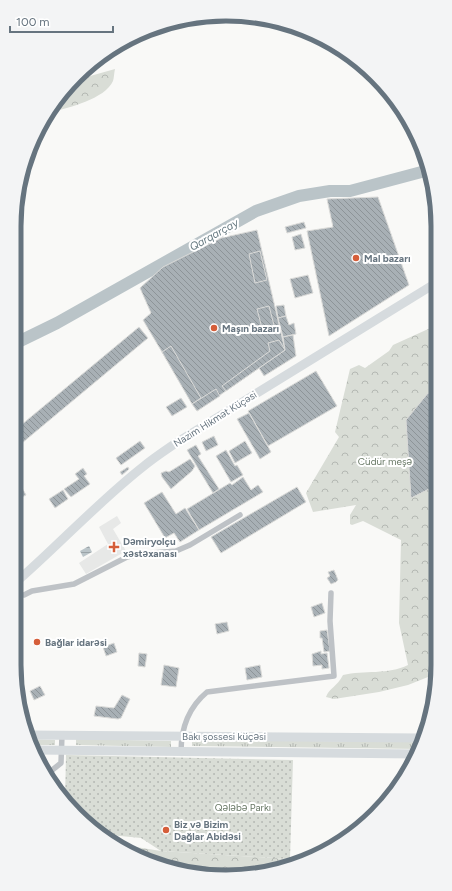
<svg xmlns="http://www.w3.org/2000/svg" width="452" height="891" viewBox="0 0 452 891" font-family="Figtree,sans-serif">
  <style>
    .built { fill: #e7e8e7 }
    .grass { fill: url(#grass-tufts) }
    .forest { fill: url(#forest-crowns) }
    .park { fill: url(#park-dots) }
    .water { fill: url(#water-rules) }
    .lines { fill: none; stroke-linecap: round; stroke-linejoin: round }
    .river { stroke: #bac4c8; stroke-width: 12 }
    .building { fill: url(#building-back-hatch); stroke: #dbdbd9 }
    .minor { stroke: #bec2c6; stroke-width: 5.5 }
    .primary { stroke: #d6dbde; stroke-width: 9 }
    .poi-dot { fill: #d55e3a; stroke: #fff; stroke-width: 1.5 }
    .labels { text-anchor: middle; dominant-baseline: central; stroke-width: 4; stroke-linejoin: round; paint-order: stroke }
    .poi-label { font-size: 10px; font-weight: bold; fill: #66747f; stroke: #fff; text-anchor: start }
    .street-label { font-size: 10px; fill: #66747f; stroke: #fff }
    .park-label { font-size: 10px; fill: #687865; stroke: #fff }
    .water-label { font-size: 11px; font-style: italic; fill: #667980; stroke: #fff }
    .rim { fill: none; stroke: #66747f; stroke-width: 5 }
  </style>
  <defs>
    <pattern id="grass-tufts" width="24" height="20" patternUnits="userSpaceOnUse"><rect width="24" height="20" fill="#d9ddd6"/><path d="M3 7l-1-3M5 7V3M7 7l1-3M15 17l-1-3M17 17v-4M19 17l1-3" fill="none" stroke="#b4b8b3"/></pattern>
    <pattern id="forest-crowns" width="20" height="18" patternUnits="userSpaceOnUse"><rect width="20" height="18" fill="#d9ddd6"/><path d="M2 6a3 3 0 1 1 6 0M12 15a3 3 0 1 1 6 0" fill="none" stroke="#b4b8b3"/></pattern>
    <pattern id="park-dots" width="8" height="8" patternUnits="userSpaceOnUse"><rect width="8" height="8" fill="#d9ddd6"/><path d="M2 2h.1M6 6h.1" fill="none" stroke="#b4b8b3" stroke-width="1.8" stroke-linecap="round"/></pattern>
    <pattern id="water-rules" width="6" height="5" patternUnits="userSpaceOnUse"><rect width="6" height="5" fill="#bac4c8"/><path d="M0 2.5h6" fill="none" stroke="#9ba4a8"/></pattern>
    <pattern id="building-back-hatch" width="6" height="6" patternUnits="userSpaceOnUse"><rect width="6" height="6" fill="#a8b0b5"/><path d="M-1 5l2 2M0 0l6 6M5-1l2 2" fill="none" stroke="#8d9498"/></pattern>
  </defs>
  <rect width="100%" height="100%" fill="#f9f9f7"/>
  <!-- built -->
  <polygon class="built" points="117,516 121,523 113,529 126,551 86,574 79,563 108,544 99,527"/>
  <!-- grass -->
  <g class="grass">
    <polygon points="29,739 55,740 55,745 32,745"/>
    <polygon points="76,739 171,741 171,747 76,745"/>
    <polygon points="192,740 421,742 419,749 192,746"/>
  </g>
  <!-- forest -->
  <g class="forest">
    <path d="M115,69C114,73 114,78 113,81C105,99 68,108 51,112L76,80Z"/>
    <path d="M437,325L438,673L408,685L379,692L334,699L326,697C329,688 337,687 343,675C364,670 388,675 408,665L399,623L401,540L363,521L352,525L350,524V515L356,505L313,512L306,493L339,437L335,432L350,369L359,365L365,368L389,351L393,345Z"/>
    <polygon points="111,843 161,851 290,859 296,862 254,875 184,873"/>
  </g>
  <!-- park -->
  <polygon class="park" points="66,755 293,760 290,859 161,851 141,838 100,834 65,801"/>
  <!-- water -->
  <polygon class="water" points="89,546 92,552 83,557 80,551"/>
  <g class="lines">
    <!-- river -->
    <polyline class="river" points="14,344 57,323 256,211 299,196 330,191 350,191 429,170"/>
  </g>
  <!-- building -->
  <g class="building">
    <polygon points="378,197 409,285 329,336 307,231 333,227 327,199"/>
    <polygon points="304,222 306,228 287,233 285,227"/>
    <polygon points="257,230 285,350 197,411 143,320 151,313 140,288 163,267 221,238"/>
    <polygon points="301,234 305,248 295,250 292,237"/>
    <polygon points="260,251 267,280 255,283 249,254"/>
    <polygon points="308,275 313,293 295,298 290,279"/>
    <polygon points="284,305 286,316 278,318 276,306"/>
    <polygon points="269,306 275,329 263,332 257,309"/>
    <polygon points="286,316 289,325 294,323 296,334 283,337 278,318"/>
    <polygon points="139,327 148,338 22,443 14,434 14,431"/>
    <polygon points="293,335 296,356 264,376 259,368 285,350 283,337"/>
    <polygon points="279,340 285,350 226,391 222,386 270,351 268,343"/>
    <polygon points="171,346 201,398 192,404 162,352"/>
    <polygon points="316,371 337,406 268,446 248,411"/>
    <polygon points="216,389 220,396 197,411 192,404"/>
    <polygon points="428,393 437,397 437,485 411,498 406,420"/>
    <polygon points="181,398 187,407 172,416 166,407"/>
    <polygon points="249,413 271,452 260,459 237,419"/>
    <polygon points="214,436 218,445 206,451 202,442"/>
    <polygon points="140,441 145,448 121,465 116,458"/>
    <polygon points="245,441 252,453 235,463 229,451"/>
    <polygon points="196,445 201,454 198,456 219,489 213,493 187,450"/>
    <polygon points="226,450 235,466 237,465 243,475 231,482 216,456"/>
    <polygon points="190,459 195,466 192,471 171,489 162,477 161,473 166,471 169,472"/>
    <polygon points="128,467 129,469 122,475 120,472"/>
    <polygon points="83,468 87,474 84,476 90,484 71,497 64,489 79,479 75,474"/>
    <polygon points="14,474 26,495 16,500 14,496"/>
    <polygon points="243,477 251,490 258,485 263,492 199,530 187,509 230,483 232,485"/>
    <polygon points="297,487 306,502 221,553 211,537"/>
    <polygon points="63,490 68,499 55,508 49,499"/>
    <polygon points="162,492 176,514 185,508 199,530 180,542 174,533 165,538 144,503"/>
    <polygon points="14,557 19,566 14,568"/>
    <polygon points="334,570 338,580 336,582 331,584 327,578 330,576 328,572"/>
    <polygon points="322,603 325,613 314,617 311,607"/>
    <polygon points="227,622 229,631 217,634 215,624"/>
    <polygon points="327,630 330,651 324,652 322,638 320,638 320,631"/>
    <polygon points="114,643 117,652 106,656 103,647"/>
    <polygon points="321,651 321,654 327,653 329,668 322,669 322,665 313,666 312,654"/>
    <polygon points="139,653 147,654 145,667 138,666"/>
    <polygon points="164,665 179,668 176,687 161,685"/>
    <polygon points="260,665 262,677 247,680 245,668"/>
    <polygon points="40,686 45,695 34,700 30,691"/>
    <polygon points="122,695 130,699 121,718 118,719 94,716 96,706 114,708"/>
  </g>
  <g class="lines">
    <!-- minor -->
    <g class="minor">
      <polyline points="14,595 24,595 32,591 74,584 127,557 139,554 176,551 190,545 240,515"/>
      <path d="M181,752C181,729 189,707 207,692L334,676L330,621L331,593"/>
      <polyline points="46,771 51,771 61,763 62,735"/>
    </g>
    <!-- primary -->
    <g class="primary">
      <path d="M14,584C58,546 98,502 144,466C155,457 167,449 179,441L436,283"/>
      <polyline points="26,735 422,738"/>
      <polyline points="35,750 417,754"/>
    </g>
  </g>
  <!-- markers -->
  <g class="poi-dot">
    <circle cx="356" cy="258" r="4"/>
    <circle cx="214" cy="328" r="4"/>
    <path d="M112 541h4v4h4v4h-4v4h-4v-4h-4v-4h4z"/>
    <circle cx="37" cy="642" r="4"/>
    <circle cx="166" cy="830" r="4"/>
  </g>
  <g class="labels">
    <!-- poi labels -->
    <g class="poi-label">
      <text x="364" y="258">Mal bazarı</text>
      <text x="222" y="328">Maşın bazarı</text>
      <text x="123" y="541">Dəmiryolçu<tspan x="123" dy="12">xəstəxanası</tspan></text>
      <text x="45" y="642">Bağlar idarəsi</text>
      <text x="174" y="824">Biz və Bizim<tspan x="174" dy="12">Dağlar Abidəsi</tspan></text>
    </g>
    <!-- street labels -->
    <g class="street-label">
      <text transform="translate(215 419) rotate(-32)">Nazim Hikmət Küçəsi</text>
      <text x="224" y="736">Bakı şossesi küçəsi</text>
    </g>
    <!-- park labels -->
    <g class="park-label">
      <text x="385" y="461">Cüdür meşə</text>
      <text x="243" y="807">Qələbə Parkı</text>
    </g>
    <!-- water labels -->
    <g class="water-label">
      <text transform="translate(214 235) rotate(-29)">Qarqarçay</text>
    </g>
  </g>
  <!-- crop -->
  <path d="M0 0H452V891H0ZM226 21H226A205 205 0 0 1 431 226V665A205 205 0 0 1 226 870H226A205 205 0 0 1 21 665V226A205 205 0 0 1 226 21Z" fill="#f3f4f5" fill-rule="evenodd"/>
  <path class="rim" d="M226 21H226A205 205 0 0 1 431 226V665A205 205 0 0 1 226 870H226A205 205 0 0 1 21 665V226A205 205 0 0 1 226 21Z"/>
  <!-- scale -->
  <path d="M10 26v6h103v-6" fill="none" stroke="#66747f" stroke-width="2"/>
  <text x="16" y="26" font-size="12" fill="#66747f" stroke="#ffffff" stroke-width="3" paint-order="stroke">100 m</text>
</svg>
